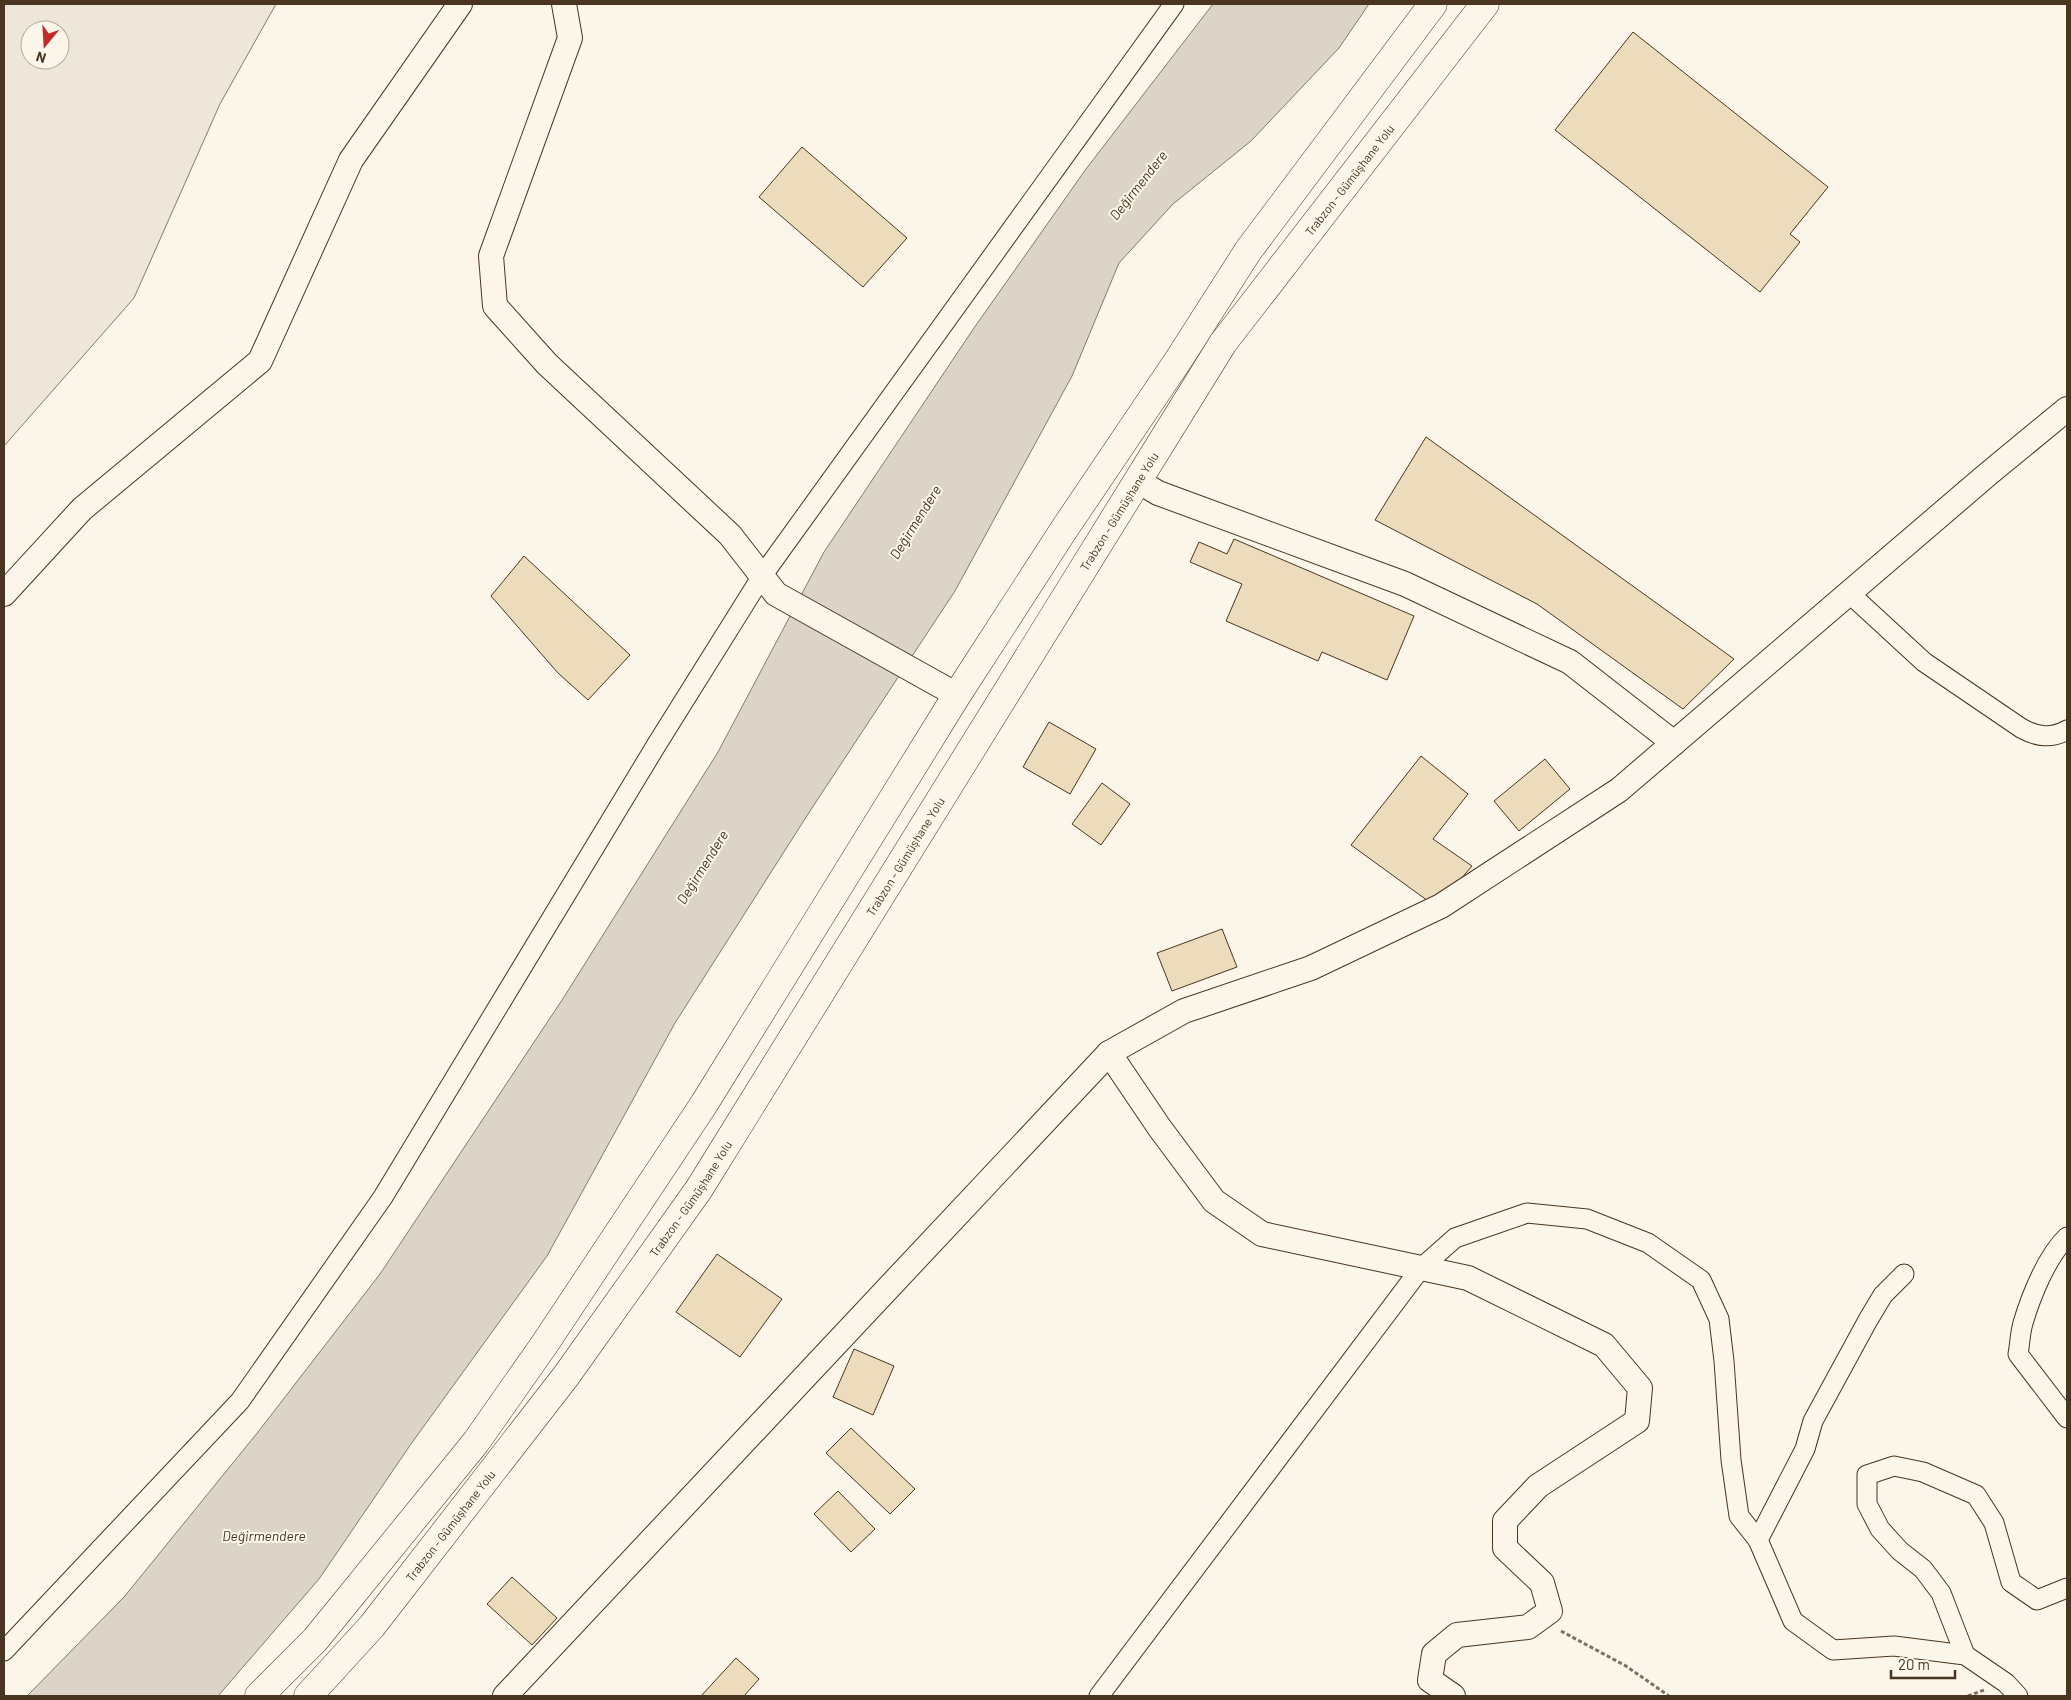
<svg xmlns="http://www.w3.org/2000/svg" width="2071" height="1700" viewBox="0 0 2071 1700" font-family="Barlow,sans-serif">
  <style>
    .green { fill: #ede6d9; stroke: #887966; fill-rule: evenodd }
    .water { fill: #dcd4c6; stroke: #887966 }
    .building { fill: #ecdcbc; stroke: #4a3520 }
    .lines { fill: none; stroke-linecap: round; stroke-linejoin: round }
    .minor-casing { stroke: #4a3520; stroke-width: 21 }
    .tertiary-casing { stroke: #4a3520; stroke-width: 26 }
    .trunk-casing { stroke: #4a3520; stroke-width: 29 }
    .path { stroke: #7f6f5c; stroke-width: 3; stroke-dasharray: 4 2.5; stroke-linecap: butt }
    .minor { stroke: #fbf6e9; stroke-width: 19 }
    .tertiary { stroke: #fbf6e9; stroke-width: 24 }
    .trunk { stroke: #fbf6e9; stroke-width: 28 }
    .labels { text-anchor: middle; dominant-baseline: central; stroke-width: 4; stroke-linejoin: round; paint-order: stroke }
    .street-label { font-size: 12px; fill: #4a3520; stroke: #fbf6e9 }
    .water-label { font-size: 14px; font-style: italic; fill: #4a3520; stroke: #fbf6e9 }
  </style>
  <rect width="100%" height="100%" fill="#fbf6e9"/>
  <!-- green -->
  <path class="green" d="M4,4H276L220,104L134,298L4,446ZM30,30H60V60H30Z"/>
  <!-- water -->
  <polygon class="water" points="1213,4 1369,4 1339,48 1251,141 1173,204 1119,263 1072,376 955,591 810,811 675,1023 547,1256 411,1444 319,1579 218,1696 27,1696 124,1597 258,1432 380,1274 564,997 718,752 824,552 974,328 1086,169"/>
  <!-- building -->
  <g class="building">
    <polygon points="1633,32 1828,187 1790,234 1800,242 1760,292 1555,130"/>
    <polygon points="802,147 907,238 863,287 759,197"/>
    <polygon points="1426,437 1734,659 1683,709 1537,604 1375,520"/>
    <polygon points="1234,539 1414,616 1387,680 1322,652 1318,661 1226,621 1242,584 1190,562 1199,542 1227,554"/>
    <polygon points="524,556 630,655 588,700 558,673 491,596"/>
    <polygon points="1049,722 1096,749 1070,794 1023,767"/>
    <polygon points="1421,756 1468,794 1433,839 1472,866 1460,880 1428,901 1351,845"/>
    <polygon points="1545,759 1570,789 1519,831 1494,801"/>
    <polygon points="1102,783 1130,804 1101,845 1072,824"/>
    <polygon points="1222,929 1237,967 1172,991 1157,953"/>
    <polygon points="717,1254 782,1299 740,1357 676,1312"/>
    <polygon points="854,1349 894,1366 873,1415 833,1397"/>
    <polygon points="851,1428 915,1489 890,1514 826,1453"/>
    <polygon points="838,1491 875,1529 851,1552 814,1514"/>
    <polygon points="512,1577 557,1618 532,1645 487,1604"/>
    <polygon points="736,1658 759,1679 744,1696 701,1696"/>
  </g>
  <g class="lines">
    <!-- minor casing -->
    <g class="minor-casing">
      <g id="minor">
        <path d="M1849,593L1924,662L2021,728C2037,737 2051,739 2067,730"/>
        <path d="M2067,1237C2047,1256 2031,1296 2023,1323C2020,1333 2020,1344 2018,1354L2067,1418"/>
        <polyline points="1758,1540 1805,1449 1813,1421 1868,1320 1883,1295 1904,1274"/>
        <polyline points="4,1651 240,1401 383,1197 657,744 762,576 1174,4"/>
        <polyline points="1965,1655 1941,1593 1923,1569 1900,1551 1880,1529 1867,1504 1867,1475 1894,1466 1923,1472 1976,1495 1994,1523 2011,1582 2037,1600 2067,1588"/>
        <polyline points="1099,1696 1421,1268 1455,1238 1527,1213 1587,1219 1648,1243 1701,1280 1719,1319 1724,1361 1731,1460 1739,1516 1758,1540 1793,1621 1833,1650 1894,1646 1965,1655 2006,1683 2018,1696"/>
      </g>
    </g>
    <!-- tertiary casing -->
    <g class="tertiary-casing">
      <g id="tertiary">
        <polyline points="564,4 570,38 491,256 495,306 547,364 730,535 776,594 957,695"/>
        <polyline points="1138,481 1158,493 1405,584 1570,662 1674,743"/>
        <polyline points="4,594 82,509 260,361 351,160 460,4"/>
        <polyline points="1109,1053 1159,1127 1214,1201 1262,1234 1468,1278 1604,1345 1640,1388 1637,1421 1538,1486 1505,1521 1505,1548 1542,1583 1550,1611 1528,1627 1457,1635 1434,1654 1430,1680 1453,1696"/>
        <polyline points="505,1696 1109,1053 1184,1011 1311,968 1441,906 1619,790 1988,474 2067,409"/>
      </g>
    </g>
    <!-- trunk casing -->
    <g class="trunk-casing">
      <g id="trunk">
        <polyline points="259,1696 315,1640 476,1442 544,1345 704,1104 957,695 1063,531 1179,359 1248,251 1433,4"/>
        <path id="s1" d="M308,1696L372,1626L566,1376L699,1189L1223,343L1485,4"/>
      </g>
    </g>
    <!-- path -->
    <g class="path">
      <polyline points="1561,1631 1626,1666 1669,1696"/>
      <polyline points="1968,1696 1984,1690"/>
    </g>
    <!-- minor -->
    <use href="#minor" class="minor"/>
    <!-- tertiary -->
    <use href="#tertiary" class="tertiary"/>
    <!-- trunk -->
    <use href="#trunk" class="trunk"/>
  </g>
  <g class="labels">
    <!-- street labels -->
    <g class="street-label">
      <text stroke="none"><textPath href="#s1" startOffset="1842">Trabzon - Gümüşhane Yolu</textPath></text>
      <text stroke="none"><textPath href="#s1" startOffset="1438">Trabzon - Gümüşhane Yolu</textPath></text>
      <text stroke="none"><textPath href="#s1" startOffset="1032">Trabzon - Gümüşhane Yolu</textPath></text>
      <text stroke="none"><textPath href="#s1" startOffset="628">Trabzon - Gümüşhane Yolu</textPath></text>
      <text stroke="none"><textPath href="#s1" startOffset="222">Trabzon - Gümüşhane Yolu</textPath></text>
    </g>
    <!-- water labels -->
    <g class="water-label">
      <text transform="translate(1138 185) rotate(-52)">Değirmendere</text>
      <text transform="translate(915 522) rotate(-58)">Değirmendere</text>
      <text transform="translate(702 867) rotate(-58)">Değirmendere</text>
      <text x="264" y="1535">Değirmendere</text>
    </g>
  </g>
  <!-- border -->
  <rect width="2071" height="1700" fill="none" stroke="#4a3520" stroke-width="10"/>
  <!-- north arrow -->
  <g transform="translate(45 45) rotate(198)"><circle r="24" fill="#fbf6e9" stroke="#b4a999"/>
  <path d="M0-4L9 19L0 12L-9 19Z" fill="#c62828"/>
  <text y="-8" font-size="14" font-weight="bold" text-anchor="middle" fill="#4a3520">N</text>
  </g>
  <!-- scale -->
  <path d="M1891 1670v8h64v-8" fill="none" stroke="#4a3520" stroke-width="2.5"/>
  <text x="1898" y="1670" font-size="15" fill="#4a3520" stroke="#fbf6e9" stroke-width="4" paint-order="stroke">20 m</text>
</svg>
